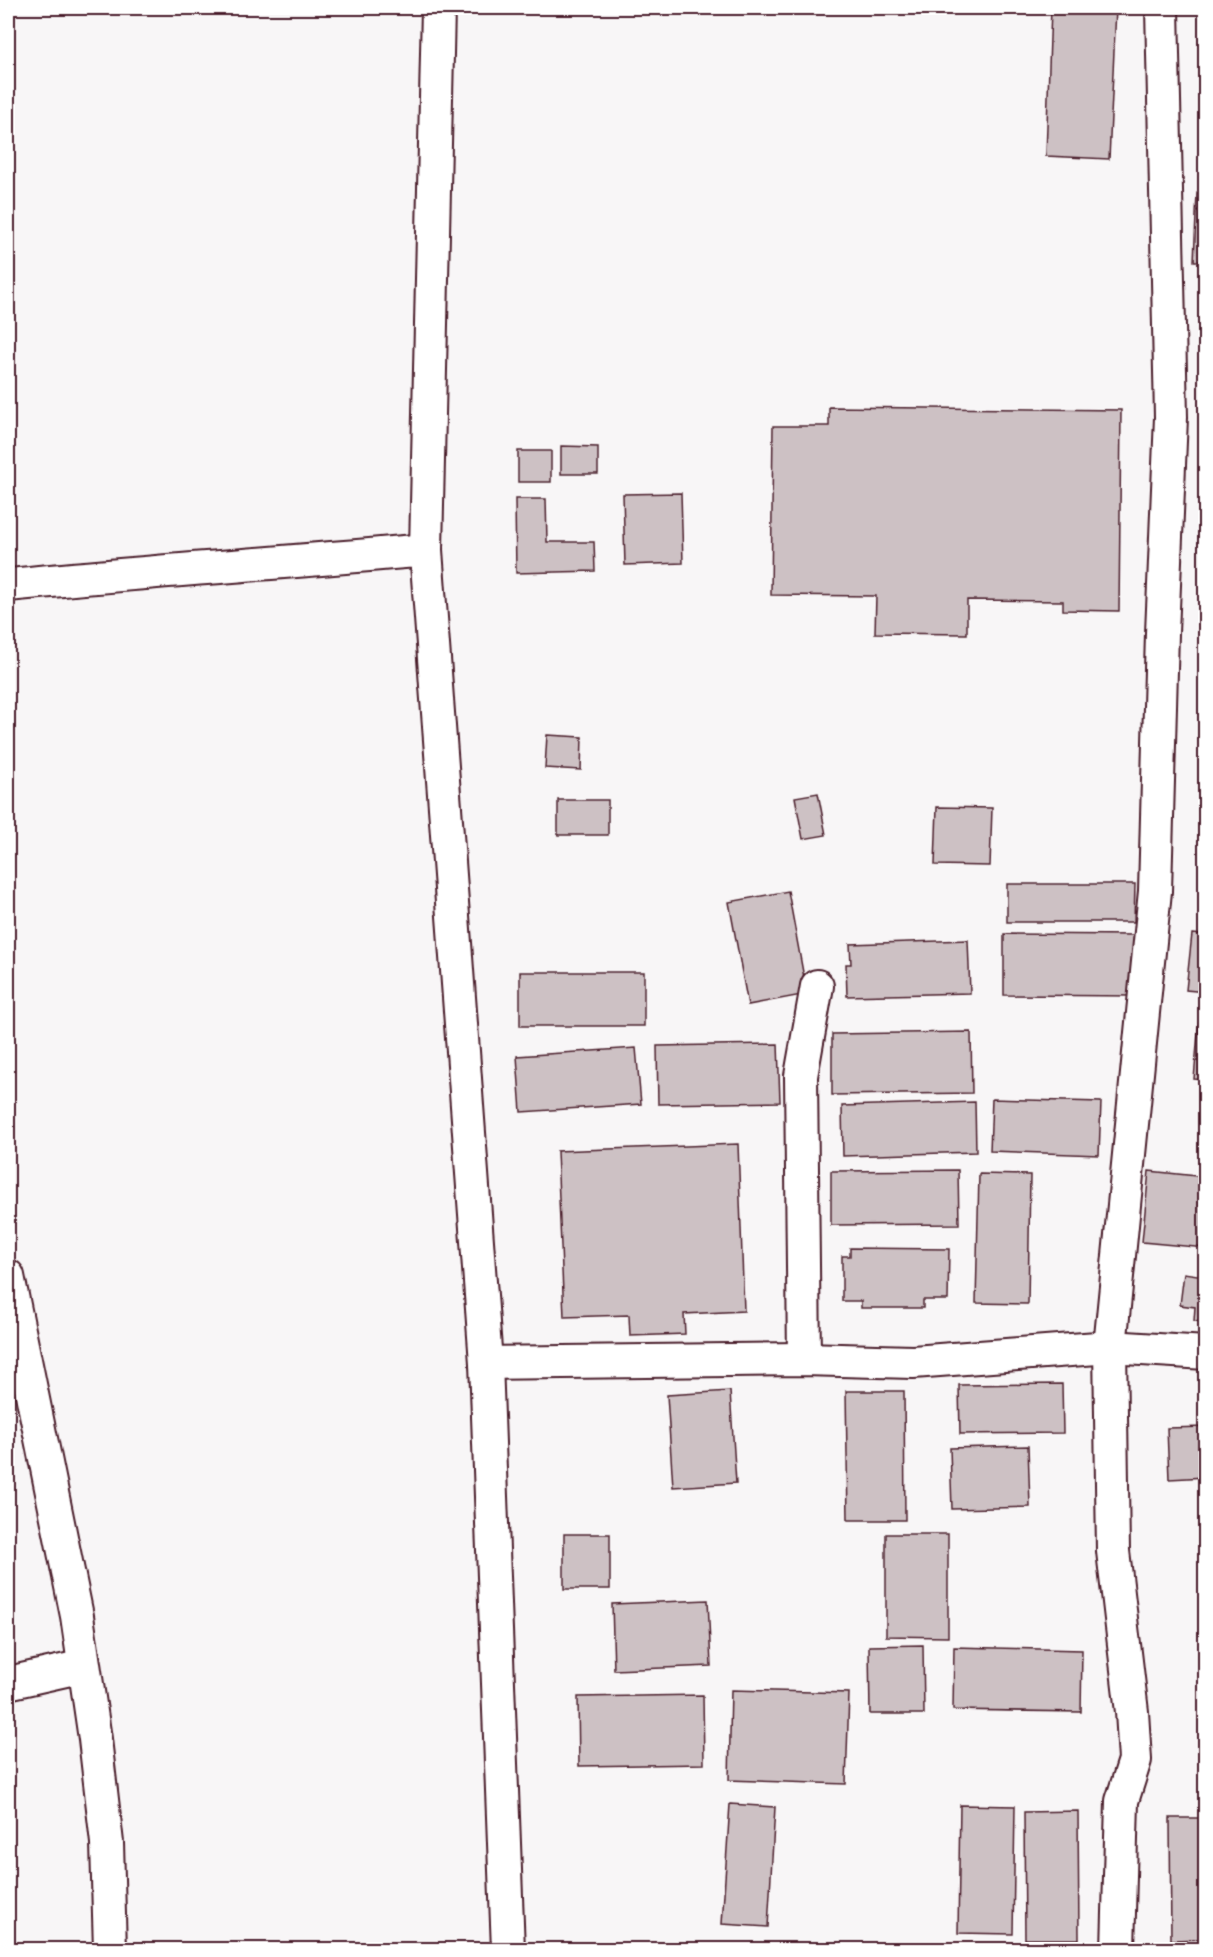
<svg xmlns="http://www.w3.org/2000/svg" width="1213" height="1957" viewBox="0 0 1213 1957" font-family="Delius,sans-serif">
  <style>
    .building { fill: #cdc1c4; stroke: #4a1f2b; stroke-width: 1.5 }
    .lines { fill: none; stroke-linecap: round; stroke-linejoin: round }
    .street-casing { stroke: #4a1f2b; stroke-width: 36 }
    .street { stroke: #fff; stroke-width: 32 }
  </style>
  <rect width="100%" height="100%" fill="#f8f6f7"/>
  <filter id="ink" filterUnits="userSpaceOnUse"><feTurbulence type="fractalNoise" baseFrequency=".0167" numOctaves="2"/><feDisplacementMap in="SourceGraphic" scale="12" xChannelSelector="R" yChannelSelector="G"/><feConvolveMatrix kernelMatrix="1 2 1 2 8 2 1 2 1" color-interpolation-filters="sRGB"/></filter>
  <g filter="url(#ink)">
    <!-- building -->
    <g class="building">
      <polygon points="1051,8 1116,8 1109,159 1046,156"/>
      <polygon points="1197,193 1206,193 1206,261 1194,261"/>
      <polygon points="829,407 1121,410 1119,611 1063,610 1063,601 967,600 967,634 875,633 876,596 771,595 773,426 829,426"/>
      <polygon points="561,446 598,447 598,474 561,474"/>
      <rect x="518" y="451" width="33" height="31"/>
      <polygon points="681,493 683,563 625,565 623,494"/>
      <polygon points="515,499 546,499 547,542 594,542 595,571 516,573"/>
      <polygon points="547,735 582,737 581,770 545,768"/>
      <polygon points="818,793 826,835 803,839 795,797"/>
      <rect x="558" y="800" width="50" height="35"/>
      <polygon points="937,807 992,808 990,866 935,865"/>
      <polygon points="1203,835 1206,835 1206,875 1201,875"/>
      <polygon points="1007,884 1135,884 1134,922 1007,922"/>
      <polygon points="788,891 807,994 748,1005 729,902"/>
      <polygon points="1004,934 1135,935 1134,996 1004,995"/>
      <polygon points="1192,934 1206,935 1206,992 1186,990"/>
      <polygon points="968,940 970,993 847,996 846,964 851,964 850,944"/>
      <rect x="520" y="972" width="124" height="54"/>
      <polygon points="1199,1022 1206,1023 1206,1080 1194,1079"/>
      <polygon points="971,1032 972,1093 832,1095 832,1034"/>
      <polygon points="778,1044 780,1102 658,1104 657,1046"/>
      <polygon points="636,1048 641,1104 521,1112 517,1056"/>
      <polygon points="992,1099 1101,1102 1099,1155 990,1151"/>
      <polygon points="975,1102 976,1152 843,1156 842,1106"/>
      <polygon points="738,1144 744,1311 684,1314 685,1334 630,1336 629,1315 564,1317 557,1151"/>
      <polygon points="958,1170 959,1224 831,1225 831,1171"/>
      <polygon points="1149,1171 1206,1177 1206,1248 1142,1242"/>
      <polygon points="979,1174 1030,1175 1028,1304 976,1303"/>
      <polygon points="850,1248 949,1249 948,1300 923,1300 923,1308 861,1308 861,1301 842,1301 842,1256 850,1256"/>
      <polygon points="1206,1262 1206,1322 1194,1321 1195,1307 1180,1305 1184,1273 1204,1276"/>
      <polygon points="1062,1384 1063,1433 960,1434 959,1385"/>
      <polygon points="730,1391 736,1483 673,1487 667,1395"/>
      <polygon points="846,1391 904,1391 905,1520 848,1520"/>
      <polygon points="1206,1427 1206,1477 1169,1479 1167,1428"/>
      <polygon points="1028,1446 1030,1507 952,1509 950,1448"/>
      <rect x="564" y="1534" width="46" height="55"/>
      <polygon points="886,1534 948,1534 948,1637 886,1636"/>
      <polygon points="708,1600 711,1666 614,1670 612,1604"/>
      <polygon points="923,1645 924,1714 870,1714 869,1646"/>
      <polygon points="954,1647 1082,1650 1081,1712 953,1710"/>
      <polygon points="731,1690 849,1693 846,1784 729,1780"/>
      <polygon points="703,1695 704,1764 579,1766 578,1697"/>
      <polygon points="730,1804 775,1807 768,1927 722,1924"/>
      <polygon points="960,1805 1015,1806 1013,1934 958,1933"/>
      <polygon points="1078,1811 1079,1939 1025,1939 1024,1812"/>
      <polygon points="1170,1818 1206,1818 1206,1939 1171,1940"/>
    </g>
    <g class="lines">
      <!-- street casing -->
      <g class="street-casing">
        <g id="street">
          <polyline points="426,550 438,8"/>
          <path d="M8,585C147,571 287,563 426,550L486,1363L508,1950"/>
          <polyline points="8,1276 77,1616 95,1739 107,1843 110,1950"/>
          <polyline points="804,1359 801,1076 817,986"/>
          <polyline points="486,1363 804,1359 913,1362 1110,1347 1206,1353"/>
          <polyline points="8,1683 84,1666"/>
          <polyline points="1118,1950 1122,1801 1135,1760 1132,1712 1113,1551 1110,1347 1155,891 1162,633 1171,417 1162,8"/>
        </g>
      </g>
      <!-- street -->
      <use href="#street" class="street"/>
    </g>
  </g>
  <!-- margin -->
  <rect width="1213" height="1957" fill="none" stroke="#fff" stroke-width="30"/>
  <rect x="15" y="15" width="1183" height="1927" fill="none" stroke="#4a1f2b" stroke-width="2" filter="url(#ink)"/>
</svg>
